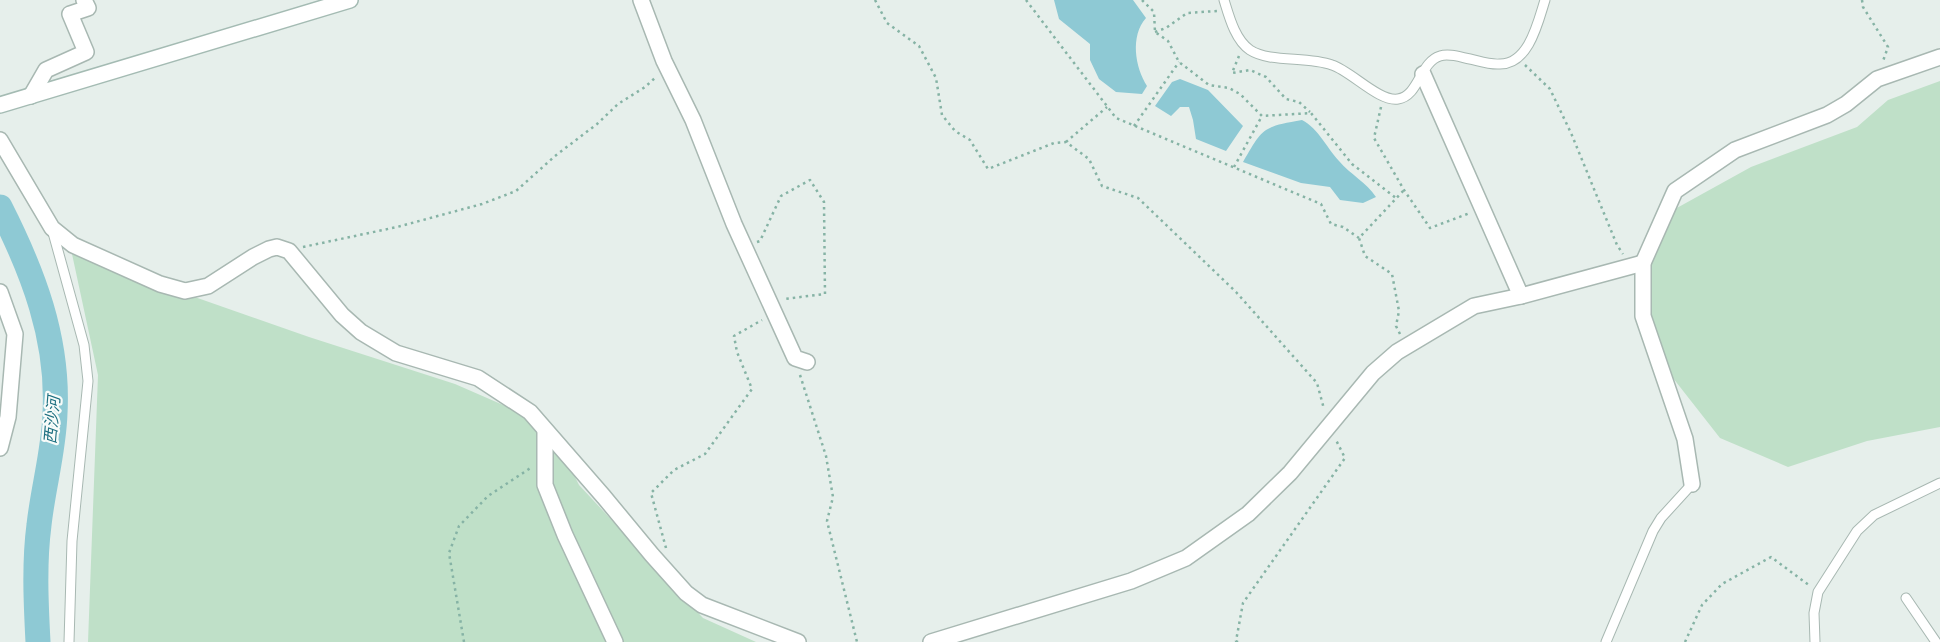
<svg xmlns="http://www.w3.org/2000/svg" width="1940" height="642" viewBox="0 0 1940 642" font-family="Poppins,'Noto Sans SC',sans-serif">
  <style>
    .green { fill: #bfe0c8 }
    .water { fill: #8ec9d4 }
    .lines { fill: none; stroke-linecap: round; stroke-linejoin: round }
    .river { stroke: #8ec9d4; stroke-width: 25 }
    .lane-casing { stroke: #a8b8b2; stroke-width: 11 }
    .street-casing { stroke: #a8b8b2; stroke-width: 18 }
    .secondary-casing { stroke: #a4bbb3; stroke-width: 18 }
    .path { stroke: #86b3a5; stroke-width: 2.5; stroke-dasharray: 2.5 4; stroke-linecap: butt }
    .lane { stroke: #fff; stroke-width: 9 }
    .street { stroke: #fff; stroke-width: 15 }
    .secondary { stroke: #fff; stroke-width: 15 }
    .labels { text-anchor: middle; dominant-baseline: central; stroke-width: 4.5; stroke-linejoin: round; paint-order: stroke }
    .water-label { font-size: 16px; font-style: italic; fill: #1c6f80; stroke: #f7fbf9 }
  </style>
  <rect width="100%" height="100%" fill="#e6efeb"/>
  <!-- green -->
  <g class="green">
    <polygon points="1940,81 1940,427 1867,441 1788,467 1720,438 1662,364 1638,265 1675,209 1751,167 1857,127 1888,100"/>
    <polygon points="72,254 309,337 455,384 549,425 579,485 703,618 756,642 88,642 98,375"/>
  </g>
  <!-- water -->
  <g class="water">
    <path d="M1054,0H1133L1146,18C1130,36 1135,67 1147,86L1142,94L1116,92L1099,79L1090,60V44L1059,19Z"/>
    <polygon points="1180,79 1208,90 1243,126 1226,151 1196,139 1193,120 1189,107 1180,107 1171,116 1155,106 1172,82"/>
    <path d="M1302,120C1319,129 1326,147 1339,161C1351,175 1366,182 1376,197L1363,203L1340,200L1330,187L1301,183L1243,162C1263,127 1263,127 1302,120Z"/>
  </g>
  <g class="lines">
    <!-- river -->
    <path class="river" d="M0,207C33,272 59,339 55,413C54,450 43,488 39,525C34,563 36,604 38,642"/>
    <!-- lane casing -->
    <g class="lane-casing">
      <g id="lane">
        <path d="M1224,0C1229,16 1235,40 1250,50C1270,63 1307,56 1332,65C1351,71 1379,102 1398,99C1419,96 1420,62 1440,56C1449,53 1460,57 1470,59C1479,61 1490,65 1500,64C1529,64 1538,22 1545,0"/>
        <polyline points="52,229 84,345 88,381 72,541 69,642"/>
        <polyline points="1906,598 1936,642"/>
        <polyline points="1606,642 1653,531 1661,518 1692,484"/>
        <polyline points="1815,642 1814,613 1818,592 1857,531 1874,515 1940,483"/>
      </g>
    </g>
    <!-- street casing -->
    <g class="street-casing">
      <g id="street">
        <polyline points="641,0 664,61 693,120 734,224 795,358 807,362"/>
        <polyline points="1423,74 1521,296"/>
        <polyline points="31,96 46,70 86,52 70,14 88,8 84,0"/>
        <polyline points="0,140 52,228 73,245 160,284 185,291 208,286 253,257 269,249 277,247 289,251 342,315 361,332 396,353 478,378 530,412 604,497 652,555 686,593 702,605 798,642"/>
        <polyline points="0,292 15,334 8,417 0,448"/>
        <polyline points="545,431 545,485 565,535 615,642"/>
        <polyline points="1692,484 1685,439 1643,316 1643,263 1675,191 1735,150 1827,115 1846,104 1877,79 1940,57"/>
        <polyline points="931,642 1131,581 1186,558 1248,514 1290,473 1373,373 1397,352 1474,306 1521,296 1643,263"/>
      </g>
    </g>
    <!-- secondary casing -->
    <g class="secondary-casing">
      <polyline id="secondary" points="0,105 350,0"/>
    </g>
    <!-- path -->
    <g class="path">
      <polyline points="875,0 887,23 919,46 936,78 942,115 955,131 970,140 988,169 1054,143 1066,142 1089,159 1102,186 1138,198 1236,292 1317,383 1324,409"/>
      <polyline points="1026,0 1116,118 1321,204 1331,224 1343,227 1359,238"/>
      <polyline points="1142,0 1154,12 1155,32 1168,41 1179,62 1209,85 1229,88 1240,94 1262,116 1311,113 1352,164 1396,198"/>
      <polyline points="1862,0 1863,7 1888,47 1883,61"/>
      <polyline points="1155,32 1166,28 1187,13 1217,11"/>
      <polyline points="1239,56 1232,73 1250,70 1266,77 1286,99 1299,102 1310,112"/>
      <polyline points="1525,65 1550,89 1571,133 1617,245 1623,254"/>
      <polyline points="1381,107 1374,138 1404,190 1430,228 1470,213"/>
      <polyline points="1134,126 1179,62"/>
      <polyline points="1066,142 1107,107"/>
      <polyline points="1234,167 1262,116"/>
      <polyline points="757,242 760,241 781,196 810,180 824,202 825,294 784,299"/>
      <polyline points="303,247 397,227 482,204 516,191 555,156 597,124 618,104 645,87 656,77"/>
      <polyline points="1400,334 1396,326 1399,311 1392,274 1365,256 1359,238 1404,190"/>
      <polyline points="800,375 826,456 833,497 827,521 857,642"/>
      <polyline points="666,548 651,493 674,470 705,454 752,389 737,352 734,336 762,320"/>
      <polyline points="464,642 449,553 459,526 488,496 532,467"/>
      <polyline points="1238,642 1236,641 1243,603 1345,458 1336,440"/>
      <polyline points="1685,642 1702,605 1722,584 1771,557 1810,586"/>
    </g>
    <!-- lane -->
    <use href="#lane" class="lane"/>
    <!-- street -->
    <use href="#street" class="street"/>
    <!-- secondary -->
    <use href="#secondary" class="secondary"/>
  </g>
  <g class="labels">
    <!-- water labels -->
    <g class="water-label">
      <text transform="translate(52 420) rotate(-85)">西沙河</text>
    </g>
  </g>
</svg>
